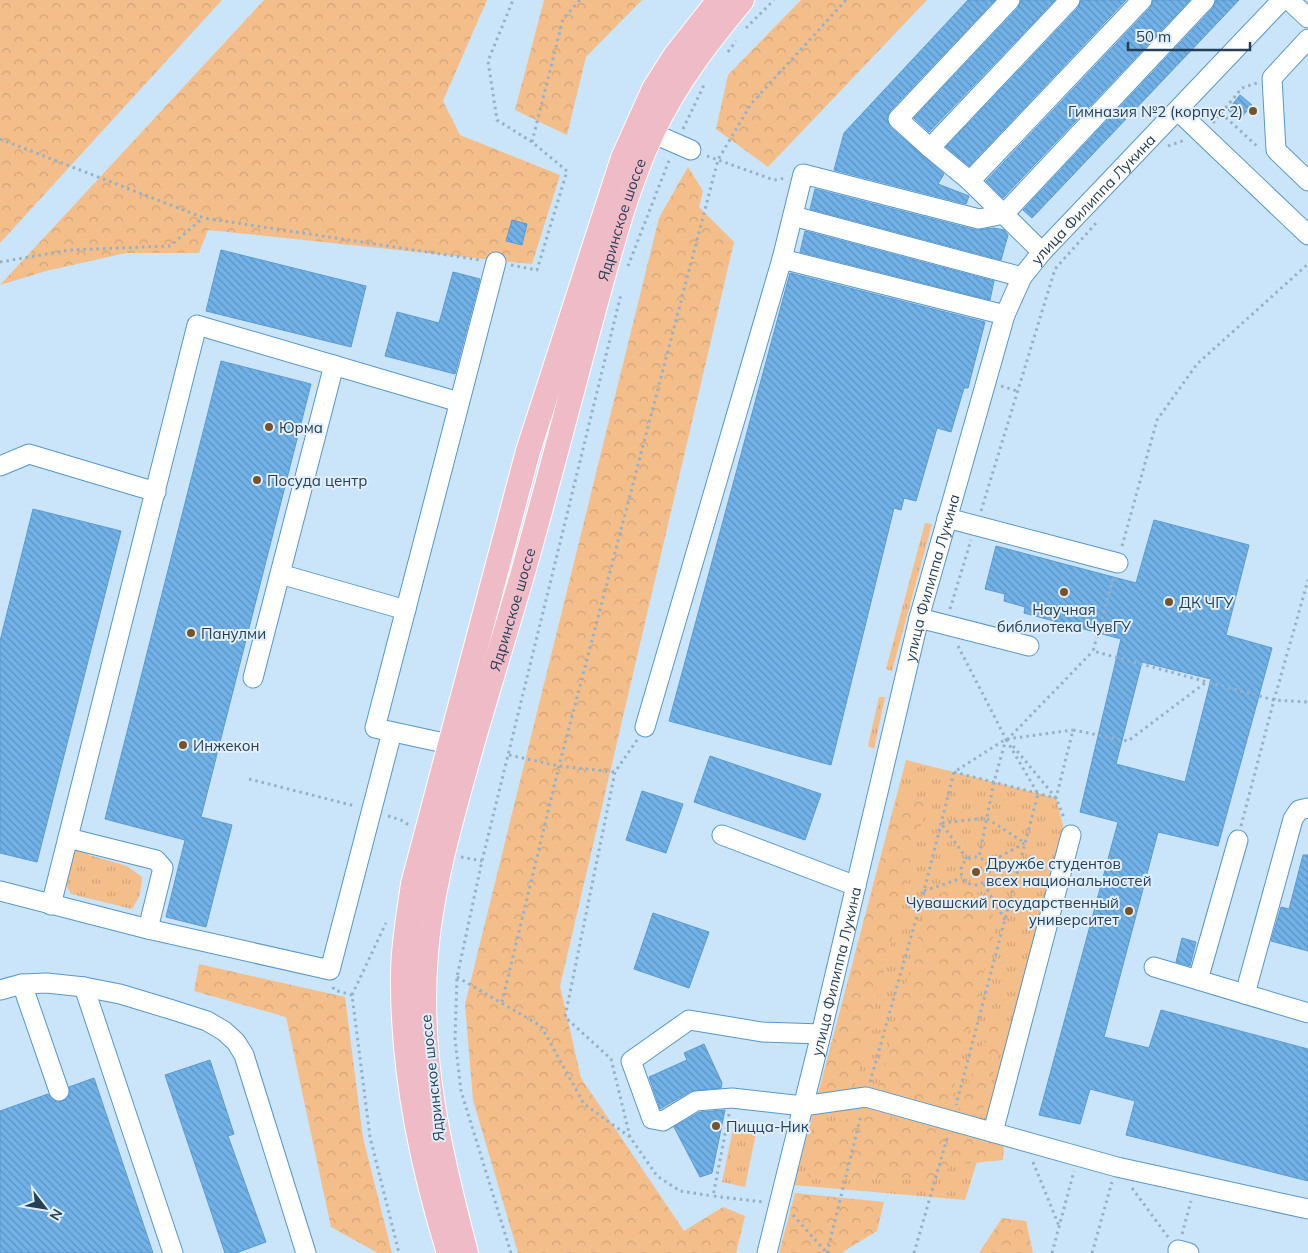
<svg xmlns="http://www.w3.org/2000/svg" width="1308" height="1253" viewBox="0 0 1308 1253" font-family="Mulish,sans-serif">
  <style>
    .grass { fill: url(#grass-tufts) }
    .forest { fill: url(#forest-crowns) }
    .building { fill: url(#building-back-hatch); stroke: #5b9bd0; fill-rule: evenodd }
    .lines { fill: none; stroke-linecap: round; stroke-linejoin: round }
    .minor-casing { stroke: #5797cc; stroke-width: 21 }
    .major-casing { stroke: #fff; stroke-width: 26 }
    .path { stroke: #96b1c7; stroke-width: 3; stroke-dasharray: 2.5 4; stroke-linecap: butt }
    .minor { stroke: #fff; stroke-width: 19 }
    .major { stroke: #efbbc7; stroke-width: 24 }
    .poi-dot { fill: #77532d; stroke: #e2effb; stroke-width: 2 }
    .labels { text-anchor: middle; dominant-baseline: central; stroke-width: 4; stroke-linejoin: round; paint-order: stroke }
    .poi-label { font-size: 15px; fill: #243f56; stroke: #e2effb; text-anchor: start }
    .street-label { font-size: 15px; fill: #243f56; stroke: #e2effb }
  </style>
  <defs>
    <pattern id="grass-tufts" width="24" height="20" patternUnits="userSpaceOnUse" patternTransform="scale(1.25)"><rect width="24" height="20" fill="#f4be8a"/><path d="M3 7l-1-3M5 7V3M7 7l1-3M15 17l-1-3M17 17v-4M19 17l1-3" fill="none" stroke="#d1a479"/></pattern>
    <pattern id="forest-crowns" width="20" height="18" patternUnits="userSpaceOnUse" patternTransform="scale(1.25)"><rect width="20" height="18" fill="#f4be8a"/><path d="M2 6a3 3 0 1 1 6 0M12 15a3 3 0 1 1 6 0" fill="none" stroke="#d1a479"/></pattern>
    <pattern id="building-back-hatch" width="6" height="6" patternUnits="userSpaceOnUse" patternTransform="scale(1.25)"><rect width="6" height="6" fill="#71b2e8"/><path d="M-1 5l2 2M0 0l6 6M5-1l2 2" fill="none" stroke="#5d92bf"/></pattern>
  </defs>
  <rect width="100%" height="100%" fill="#cae4fa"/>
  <!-- grass -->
  <g class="grass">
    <polygon points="925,523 932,524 892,671 886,669"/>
    <polygon points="879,697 885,697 874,749 868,746"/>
    <polygon points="906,760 1056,798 1066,837 989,1123 965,1200 794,1185"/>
    <polygon points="81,846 89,855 127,866 142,877 140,895 132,909 71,894 62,878 69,847"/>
    <polygon points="733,1129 756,1133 745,1187 722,1182"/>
  </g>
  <!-- forest -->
  <g class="forest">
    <polygon points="0,0 222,0 0,243"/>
    <polygon points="264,0 487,0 443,101 460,135 560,175 532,264 208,230 199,253 126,253 46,271 0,285"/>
    <polygon points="544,0 642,0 586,57 567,135 515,110"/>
    <polygon points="801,0 927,0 768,167 716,129 728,75"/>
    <polygon points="688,167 703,191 699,207 734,242 560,986 581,1078 684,1231 723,1207 745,1216 736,1253 518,1253 473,1100 465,1004 659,218"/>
    <polygon points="898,794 927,802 854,1089 818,1095"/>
    <polygon points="956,888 977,893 997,921 947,1116 876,1095 929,897"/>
    <polygon points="199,964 345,997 363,1138 392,1253 378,1253 331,1227 286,1017 194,991"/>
    <polygon points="992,1021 1008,1021 977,1130 1004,1142 1003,1160 952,1165 935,1180 807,1177 815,1126 875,1113 950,1133"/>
    <polygon points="795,1193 884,1202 877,1231 841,1253 779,1253"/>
    <polygon points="1002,1218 1026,1221 1033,1253 979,1253"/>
  </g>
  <!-- building -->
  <g class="building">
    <polygon points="968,0 995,0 890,111 887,117 890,127 944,174 938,184 969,196 966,204 834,170 844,133"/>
    <polygon points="1021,0 1055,0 929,132 914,118 1018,8"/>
    <polygon points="1081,0 1126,0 969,166 946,147 1078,8"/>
    <polygon points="1153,0 1190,0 1003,198 986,181 1150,8"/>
    <polygon points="1216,0 1239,0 1032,218 1023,210 1213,8"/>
    <polygon points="1240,95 1252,105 1240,119 1228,110"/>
    <polygon points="815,189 976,230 994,228 1004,230 1008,235 1001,260 810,209"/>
    <polygon points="512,220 527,224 522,245 506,241"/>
    <polygon points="805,231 994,281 990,300 800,252"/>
    <polygon points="221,250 366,286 351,347 206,311"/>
    <polygon points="453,272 480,279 455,374 385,356 397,312 439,323"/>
    <polygon points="790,273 985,322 968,388 964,388 951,432 937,428 916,501 904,498 901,510 894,508 831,765 669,721"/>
    <polygon points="221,361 311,384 201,817 232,825 206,927 166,917 185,840 105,819"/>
    <polygon points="33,509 121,531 37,862 0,853 0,641"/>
    <path d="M1154,520L1249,545L1226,635L1272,648L1218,846L1158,832L1104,1037L1149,1048L1161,1010L1308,1049V1181L1126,1135L1135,1101L1090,1089L1080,1124L1039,1115L1118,822L1080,812L1121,639L1024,613L1025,607L1004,601L1005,594L985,589L996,546L1136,583ZM1142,662L1211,679L1185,782L1116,764Z"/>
    <polygon points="710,756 821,794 805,840 694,802"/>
    <polygon points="642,791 683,804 666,853 626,840"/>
    <polygon points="1303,855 1308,855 1308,951 1271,941 1281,907 1289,909"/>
    <polygon points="653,913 709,932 689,988 634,969"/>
    <polygon points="1182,938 1196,942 1190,966 1176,962"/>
    <polygon points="704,1044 722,1083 721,1088 691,1091 660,1109 649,1077 687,1060 684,1053"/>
    <polygon points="210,1060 234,1134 228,1136 266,1242 236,1253 225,1253 165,1075"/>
    <polygon points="94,1078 153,1253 0,1253 0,1111 48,1094 56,1102 63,1101 70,1094 69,1087"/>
    <polygon points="725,1110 712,1173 700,1177 674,1127 700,1112"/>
  </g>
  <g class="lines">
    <!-- minor casing -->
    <g class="minor-casing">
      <g id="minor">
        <polyline points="1289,0 1308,18"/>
        <polyline points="1308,39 1272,78 1276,150 1308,181"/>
        <polyline points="1178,111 1308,235"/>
        <polyline points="652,133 691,150"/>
        <polyline points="930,148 898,119 1010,0"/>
        <polyline points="970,181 1142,0"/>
        <polyline points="793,216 1022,277"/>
        <polyline points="1042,252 970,181 930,148 1070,0"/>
        <polyline points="782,259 1005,315"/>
        <polyline points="0,466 29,454 156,492"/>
        <polyline points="947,518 1118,563"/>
        <polyline points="280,574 406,610"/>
        <polyline points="919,618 1029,646"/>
        <polyline points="253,678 334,365"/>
        <polyline points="645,727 782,259 803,174 979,219 1004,214 1205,0"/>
        <polyline points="449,744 375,728 496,262"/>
        <polyline points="722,835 856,886"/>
        <polyline points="68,838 156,860 163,868 148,929"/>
        <polyline points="1238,840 1198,980 1308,1013"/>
        <polyline points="0,891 148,929 330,970 392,732"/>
        <polyline points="51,905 197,325 459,402"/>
        <polyline points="1154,967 1198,980"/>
        <polyline points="22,984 47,983 84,987 120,994 173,1010 207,1021 224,1031 236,1042 244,1055 306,1253"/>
        <polyline points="84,987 173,1253"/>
        <polyline points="0,990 22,984 59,1091"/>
        <polyline points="1245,994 1293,819 1299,810 1308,808"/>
        <polyline points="821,1034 762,1032 689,1020 631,1061 652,1119 663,1121 696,1101 732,1098 803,1106 866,1097 1117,1167 1308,1209"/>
        <polyline points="993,1132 1071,835"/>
        <polyline points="1178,1250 1189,1253"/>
        <path id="s1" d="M767,1253L821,1034L919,618L1005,315L1022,277L1042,252L1282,0"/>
      </g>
    </g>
    <!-- major casing -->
    <g class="major-casing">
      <g id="major">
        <path d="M449,1253C421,1163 402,1070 403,975C403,944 409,914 413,884L528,451L623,158L654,89L675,56L719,0"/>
        <path id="s2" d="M466,1253C440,1154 417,1057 426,953C430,905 441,857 454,810C475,729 501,649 524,569C548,484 570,398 593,313C610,252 626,188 653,131C676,82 708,41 742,0"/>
      </g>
    </g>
    <!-- path -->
    <g class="path">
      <polyline points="746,28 774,0"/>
      <polyline points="728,52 736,41"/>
      <polyline points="1221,113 1259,148"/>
      <polyline points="1213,123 1242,88 1257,83"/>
      <polyline points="683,129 704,85"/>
      <polyline points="0,139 204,218 480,260"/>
      <polyline points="532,142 563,19 580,0"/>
      <polyline points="1168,146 1185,140"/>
      <polyline points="707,156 774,180 786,178"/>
      <polyline points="0,262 70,250 170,246 203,218"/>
      <polyline points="511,265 537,270 567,171 532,142 497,120 488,61 513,0"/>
      <polyline points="628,266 670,158"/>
      <polyline points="1001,386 1017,391"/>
      <polyline points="981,511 1055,269 1097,222"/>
      <polyline points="1122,546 1157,420 1197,364 1308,264"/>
      <polyline points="1113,579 1093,651 1274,700 1308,702"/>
      <polyline points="950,609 971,540"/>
      <polyline points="958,646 1006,739 994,782 979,857"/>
      <polyline points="1007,739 1073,730"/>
      <polyline points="1007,740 1093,651"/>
      <polyline points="1013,746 1056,798 1065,820"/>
      <polyline points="509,755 559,766 615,772"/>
      <polyline points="954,772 1056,798 1073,730 1128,741 1205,683"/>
      <polyline points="249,779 355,806"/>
      <polyline points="388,816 401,820 409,825"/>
      <polyline points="1241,826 1274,700 1308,580"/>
      <circle cx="975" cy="871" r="14"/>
      <polyline points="461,857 482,861"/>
      <polyline points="967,859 941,823 986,818 1025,843 988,863"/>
      <polyline points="984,884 1005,920"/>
      <polyline points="924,891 962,878"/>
      <polyline points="457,977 541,1026 584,1104 630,1137 657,1176 680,1191 713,1196"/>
      <polyline points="333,987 334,990 352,995 370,1137 399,1253"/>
      <polyline points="352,995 386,923"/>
      <polyline points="502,1002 559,766 718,160 751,104 846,0"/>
      <polyline points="870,1082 924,891 954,772 1006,739 1038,794 956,1105"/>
      <polyline points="729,1114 713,1196 763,1202"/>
      <polyline points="630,1137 611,1059 565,1017 615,772 637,740"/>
      <polyline points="1033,1162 1059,1226"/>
      <polyline points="1132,1188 1168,1237"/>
      <polyline points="793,1215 827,1253 831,1253"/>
      <polyline points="1182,1234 1191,1201"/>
      <polyline points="511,1253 461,1091 455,1039 457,977 482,861 621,294"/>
      <polyline points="827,1253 861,1115"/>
      <polyline points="914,1253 948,1135"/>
      <polyline points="1052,1253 1074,1171"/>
      <polyline points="1092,1253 1112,1182"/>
    </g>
    <!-- minor -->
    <use href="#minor" class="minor"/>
    <!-- major -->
    <use href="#major" class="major"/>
  </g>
  <!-- markers -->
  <g class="poi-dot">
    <circle cx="1253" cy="111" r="5"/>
    <circle cx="269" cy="427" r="5"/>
    <circle cx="257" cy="480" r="5"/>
    <circle cx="1064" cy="592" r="5"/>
    <circle cx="1169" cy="602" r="5"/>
    <circle cx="191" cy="633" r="5"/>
    <circle cx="183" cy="745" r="5"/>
    <circle cx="976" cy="872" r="5"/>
    <circle cx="1129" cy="911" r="5"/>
    <circle cx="716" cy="1126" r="5"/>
  </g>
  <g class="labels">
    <!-- poi labels -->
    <g class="poi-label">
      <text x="1243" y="111" text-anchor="end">Гимназия №2 (корпус 2)</text>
      <text x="279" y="427">Юрма</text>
      <text x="267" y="480">Посуда центр</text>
      <text x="1179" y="602">ДК ЧГУ</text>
      <text x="1064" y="609" text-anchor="middle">Научная<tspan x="1064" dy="17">библиотека ЧувГУ</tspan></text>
      <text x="201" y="633">Панулми</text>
      <text x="193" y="745">Инжекон</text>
      <text x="986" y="863">Дружбе студентов<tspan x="986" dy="17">всех национальностей</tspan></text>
      <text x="1119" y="902" text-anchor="end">Чувашский государственный<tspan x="1119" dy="17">университет</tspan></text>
      <text x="726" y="1126">Пицца-Ник</text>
    </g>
    <!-- street labels -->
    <g class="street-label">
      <text stroke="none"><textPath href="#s1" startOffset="1115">улица Филиппа Лукина</textPath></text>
      <text stroke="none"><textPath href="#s2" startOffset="1064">Ядринское шоссе</textPath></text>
      <text stroke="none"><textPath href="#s1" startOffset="695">улица Филиппа Лукина</textPath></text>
      <text stroke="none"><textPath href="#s2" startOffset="659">Ядринское шоссе</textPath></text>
      <text stroke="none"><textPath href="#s1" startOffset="290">улица Филиппа Лукина</textPath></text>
      <text transform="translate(432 1078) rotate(-96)">Ядринское шоссе</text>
    </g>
  </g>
  <!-- north arrow -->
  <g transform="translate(45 1208) rotate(121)" stroke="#e2effb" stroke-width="4" paint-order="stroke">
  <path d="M0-4L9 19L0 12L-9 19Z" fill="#243f56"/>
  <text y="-8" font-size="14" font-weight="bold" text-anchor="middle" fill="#243f56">N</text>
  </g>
  <!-- scale -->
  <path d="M1128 42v8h122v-8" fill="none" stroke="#243f56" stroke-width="2.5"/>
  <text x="1136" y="42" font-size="15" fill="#243f56" stroke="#e2effb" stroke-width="4" paint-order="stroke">50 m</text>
</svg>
